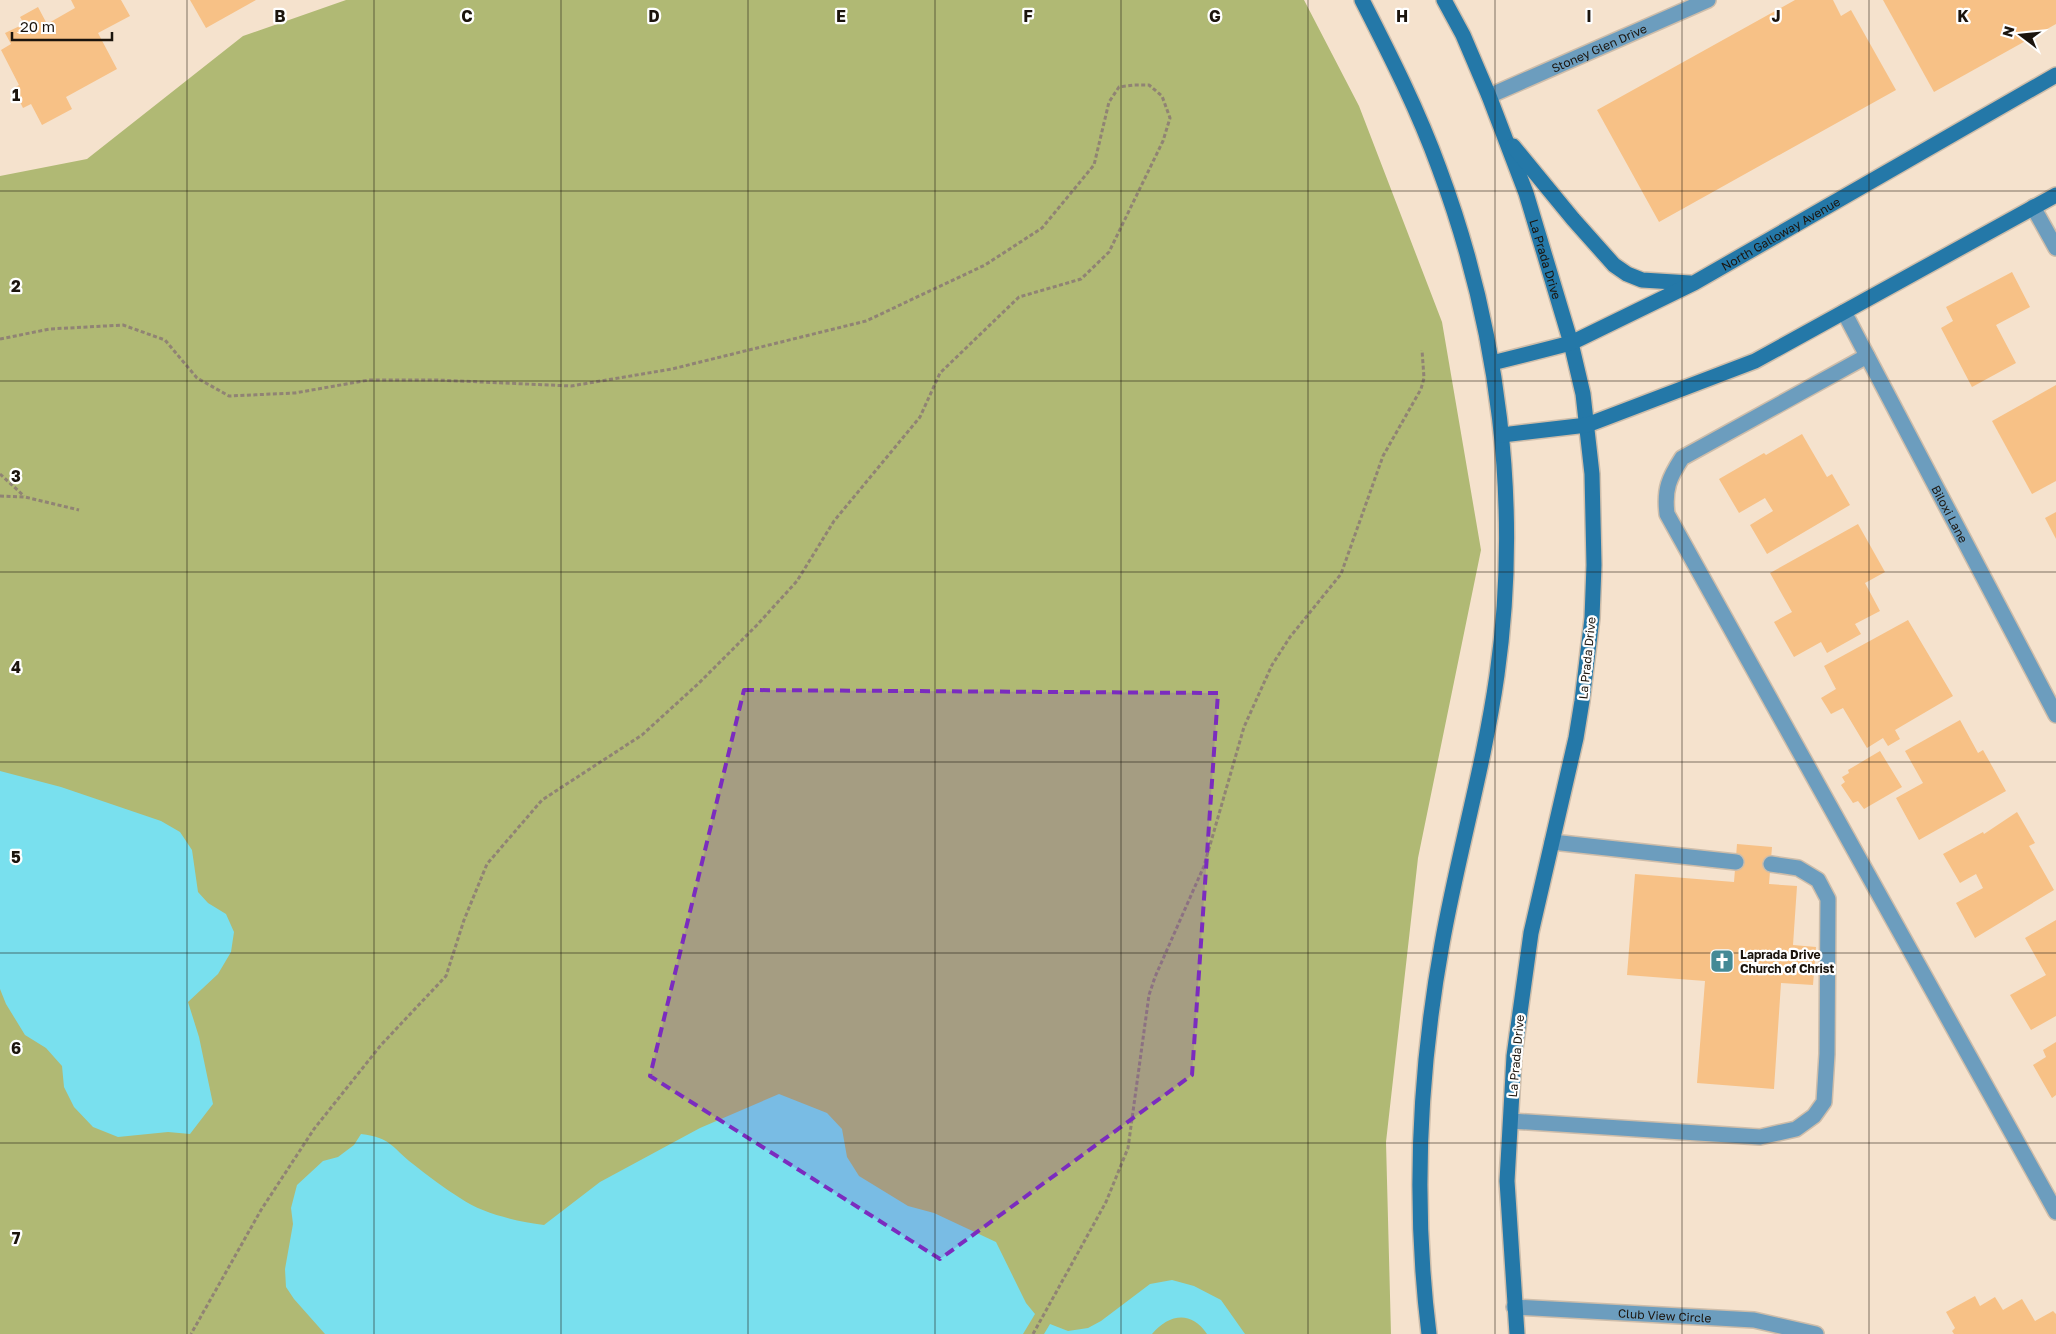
<svg xmlns="http://www.w3.org/2000/svg" width="2056" height="1334" viewBox="0 0 2056 1334" font-family="'Golos Text',sans-serif">
  <style>
    .green { fill: #b0b974 }
    .water { fill: #79e0ee }
    .building { fill: #f7c186 }
    .lines { fill: none; stroke-linecap: round; stroke-linejoin: round }
    .lane-casing { stroke: #cebdaa; stroke-width: 18 }
    .street-casing { stroke: #cebdaa; stroke-width: 18 }
    .secondary-casing { stroke: #cebdaa; stroke-width: 18 }
    .path { stroke: #908374; stroke-width: 3; stroke-dasharray: 4 2.5; stroke-linecap: butt }
    .lane { stroke: #6c9dbe; stroke-width: 15 }
    .street { stroke: #6c9dbe; stroke-width: 15 }
    .secondary { stroke: #2478a8; stroke-width: 15 }
    .marked { fill: #7b2cbf; fill-opacity: 0.2; stroke: #7b2cbf; stroke-width: 4; stroke-dasharray: 10 6; stroke-linejoin: round }
    .grid { fill: none; stroke: #1b140d; stroke-width: 1; stroke-opacity: 0.55 }
    .labels { text-anchor: middle; dominant-baseline: central; stroke-width: 4.5; stroke-linejoin: round; paint-order: stroke }
    .street-label { font-size: 12px; fill: #1b140d; stroke: #fff }
    .poi-label { font-size: 12px; font-weight: bold; fill: #1b140d; stroke: #fff; text-anchor: start }
    .grid-label { font-size: 16px; text-anchor: middle; font-weight: bold; fill: #1b140d; stroke: #fff; stroke-width: 4.5; stroke-linejoin: round; paint-order: stroke }
  </style>
  <rect width="100%" height="100%" fill="#f5e2cd"/>
  <!-- green -->
  <polygon class="green" points="346,0 1304,0 1359,106 1442,322 1481,550 1418,858 1386,1142 1391,1334 0,1334 0,176 87,159 243,36"/>
  <!-- water -->
  <g class="water">
    <polygon points="0,771 61,787 161,821 180,832 192,850 198,892 208,903 226,914 234,932 231,952 218,974 188,1002 199,1037 213,1104 190,1134 168,1132 118,1137 93,1127 74,1107 64,1087 62,1066 46,1048 25,1035 6,1004 0,989"/>
    <path d="M779,1094L827,1113L842,1129L847,1157L859,1176L908,1206L934,1213L996,1242L1026,1303L1035,1314L1023,1334H325L294,1299L286,1287L285,1269L293,1224L291,1208L297,1185L323,1161L338,1157L354,1145L361,1134C392,1138 391,1147 413,1164C428,1176 444,1188 460,1198C483,1214 516,1221 544,1225L600,1182L700,1128Z"/>
    <path d="M1172,1280L1194,1286L1221,1300L1245,1334H1207C1191,1310 1169,1314 1152,1334H1044L1050,1324L1068,1331L1088,1328L1101,1321L1150,1284Z"/>
  </g>
  <!-- building -->
  <g class="building">
    <polygon points="71,0 121,0 130,16 98,33 117,69 66,97 72,109 42,125 31,104 23,108 13,88 19,85 1,50 11,44 5,33 24,24 20,17 38,7 47,24 75,8"/>
    <polygon points="190,0 256,0 206,28"/>
    <polygon points="1795,0 1833,0 1841,16 1851,10 1896,90 1659,222 1597,110"/>
    <polygon points="1883,0 2056,0 2056,24 1934,92"/>
    <polygon points="2012,272 2030,307 1996,325 2016,363 1972,387 1941,328 1953,321 1946,307"/>
    <polygon points="2056,385 2056,481 2032,494 1992,421"/>
    <polygon points="1802,434 1827,477 1832,474 1850,505 1767,554 1750,525 1773,511 1765,498 1739,513 1719,479 1764,453 1766,455"/>
    <polygon points="2056,512 2056,539 2045,518"/>
    <polygon points="1858,524 1885,572 1865,583 1880,611 1855,624 1861,634 1827,653 1821,642 1794,657 1774,622 1792,612 1770,573"/>
    <polygon points="1908,620 1953,696 1895,730 1900,739 1888,746 1883,738 1867,748 1843,708 1831,714 1821,698 1836,689 1824,666"/>
    <polygon points="1960,720 1978,753 1983,750 2006,791 1919,840 1896,798 1923,783 1905,751"/>
    <polygon points="1880,751 1902,787 1864,809 1858,801 1853,803 1841,785 1845,782 1842,777 1849,773 1848,770"/>
    <polygon points="2017,812 2035,843 2029,846 2054,890 1975,938 1956,903 1983,888 1976,874 1960,883 1943,854 1983,832 1984,834"/>
    <polygon points="1737,844 1772,847 1769,884 1797,886 1793,945 1816,947 1813,985 1781,983 1774,1089 1697,1083 1705,981 1627,975 1635,874 1734,882"/>
    <polygon points="2056,920 2056,1016 2031,1030 2010,995 2046,975 2025,938"/>
    <polygon points="2056,1042 2056,1095 2052,1098 2033,1065 2046,1057 2043,1050"/>
    <polygon points="1975,1296 1980,1306 1995,1297 2003,1310 2022,1299 2035,1321 2053,1311 2056,1314 2056,1334 1954,1334 1952,1331 1955,1328 1946,1312"/>
  </g>
  <g class="lines">
    <!-- lane casing -->
    <g class="lane-casing">
      <g id="lane">
        <polyline points="2033,207 2056,248"/>
        <path d="M1867,356L1682,458C1669,478 1664,489 1667,514L2056,1212"/>
        <polyline points="1552,842 1736,862"/>
        <polyline points="1511,1121 1760,1137 1796,1129 1814,1116 1824,1102 1827,1054 1828,899 1818,880 1798,868 1771,864"/>
      </g>
    </g>
    <!-- street casing -->
    <g class="street-casing">
      <g id="street">
        <path id="s1" d="M1489,96L1708,0"/>
        <path id="s2" d="M1844,312L2056,715"/>
        <path id="s3" d="M1514,1307L1754,1320L1816,1334"/>
      </g>
    </g>
    <!-- secondary casing -->
    <g class="secondary-casing">
      <g id="secondary">
        <path d="M1362,0C1390,55 1418,110 1439,168C1499,329 1521,505 1497,675C1484,766 1458,854 1442,944C1419,1072 1413,1205 1429,1334"/>
        <path id="s4" d="M1444,0L1463,35L1489,96L1526,193L1571,343L1583,394L1592,474L1594,565L1592,618L1582,701L1576,738L1531,933L1514,1056L1507,1181L1517,1334"/>
        <polyline points="1513,146 1573,219 1614,265 1627,274 1642,280 1690,283"/>
        <path id="s5" d="M1492,363L1571,343L1694,283L2056,75"/>
        <polyline points="1502,435 1587,425 1755,361 2056,195"/>
      </g>
    </g>
    <!-- path -->
    <g class="path">
      <polyline points="0,339 50,329 123,325 165,340 197,378 229,396 295,393 369,380 437,380 571,386 672,369 866,321 985,265 1042,228 1094,165 1109,102 1119,87 1134,85 1149,85 1162,96 1170,118 1163,141 1109,252 1081,279 1019,297 940,373 920,417 834,521 797,581 757,625 699,683 642,735 542,800 487,864 464,920 446,976 381,1045 314,1129 261,1210 191,1334"/>
      <polyline points="0,474 24,496"/>
      <polyline points="0,496 25,497 79,510"/>
      <polyline points="1033,1334 1106,1202 1128,1148 1149,995 1155,977 1204,866 1244,727 1272,665 1290,637 1341,574 1383,456 1421,389 1424,378 1422,350"/>
    </g>
    <!-- lane -->
    <use href="#lane" class="lane"/>
    <!-- street -->
    <use href="#street" class="street"/>
    <!-- secondary -->
    <use href="#secondary" class="secondary"/>
  </g>
  <!-- marked area -->
  <path class="marked" d="M744,690L1218,693L1192,1075L940,1259L650,1076Z"/>
  <!-- grid -->
  <path class="grid" d="M187,0V1334M374,0V1334M561,0V1334M748,0V1334M935,0V1334M1121,0V1334M1308,0V1334M1495,0V1334M1682,0V1334M1869,0V1334M0,191H2056M0,381H2056M0,572H2056M0,762H2056M0,953H2056M0,1143H2056"/>
  <!-- icons -->
  <defs>
    <g id="church-square" transform="scale(1.25)"><rect x="-9" y="-9" width="18" height="18" rx="4" fill="#458a96" stroke="#fff"/><path d="M-1.2-6h2.4v3.5h3.3v2.4h-3.3V6h-2.4V-.1h-3.3v-2.4h3.3Z" fill="#fff"/></g>
  </defs>
  <g fill-rule="evenodd">
    <use href="#church-square" x="1722" y="961"/>
  </g>
  <g class="labels">
    <!-- street labels -->
    <g class="street-label">
      <text stroke="none"><textPath href="#s1" startOffset="120">Stoney Glen Drive</textPath></text>
      <text stroke="none"><textPath href="#s5" startOffset="318">North Galloway Avenue</textPath></text>
      <text stroke="none"><textPath href="#s4" startOffset="279">La Prada Drive</textPath></text>
      <text stroke="none"><textPath href="#s2" startOffset="228">Biloxi Lane</textPath></text>
      <text transform="translate(1587 658) rotate(-84)">La Prada Drive</text>
      <text transform="translate(1516 1056) rotate(-85)">La Prada Drive</text>
      <text stroke="none"><textPath href="#s3" startOffset="151">Club View Circle</textPath></text>
    </g>
    <!-- poi labels -->
    <g class="poi-label">
      <text x="1740" y="954">Laprada Drive<tspan x="1740" dy="14">Church of Christ</tspan></text>
    </g>
  </g>
  <g class="grid-label">
    <text x="280" y="22">B</text>
    <text x="467" y="22">C</text>
    <text x="654" y="22">D</text>
    <text x="841" y="22">E</text>
    <text x="1028" y="22">F</text>
    <text x="1215" y="22">G</text>
    <text x="1402" y="22">H</text>
    <text x="1589" y="22">I</text>
    <text x="1776" y="22">J</text>
    <text x="1963" y="22">K</text>
    <text x="16" y="101">1</text>
    <text x="16" y="292">2</text>
    <text x="16" y="482">3</text>
    <text x="16" y="673">4</text>
    <text x="16" y="863">5</text>
    <text x="16" y="1054">6</text>
    <text x="16" y="1244">7</text>
  </g>
  <!-- north arrow -->
  <g transform="translate(2021 35) rotate(286)" stroke="#ffffff" stroke-width="4" paint-order="stroke">
  <path d="M0-4L9 19L0 12L-9 19Z" fill="#1b140d"/>
  <text y="-8" font-size="14" font-weight="bold" text-anchor="middle" fill="#1b140d">N</text>
  </g>
  <!-- scale -->
  <path d="M12 32v8h100v-8" fill="none" stroke="#1b140d" stroke-width="2.5"/>
  <text x="20" y="32" font-size="15" fill="#1b140d" stroke="#ffffff" stroke-width="4" paint-order="stroke">20 m</text>
</svg>
